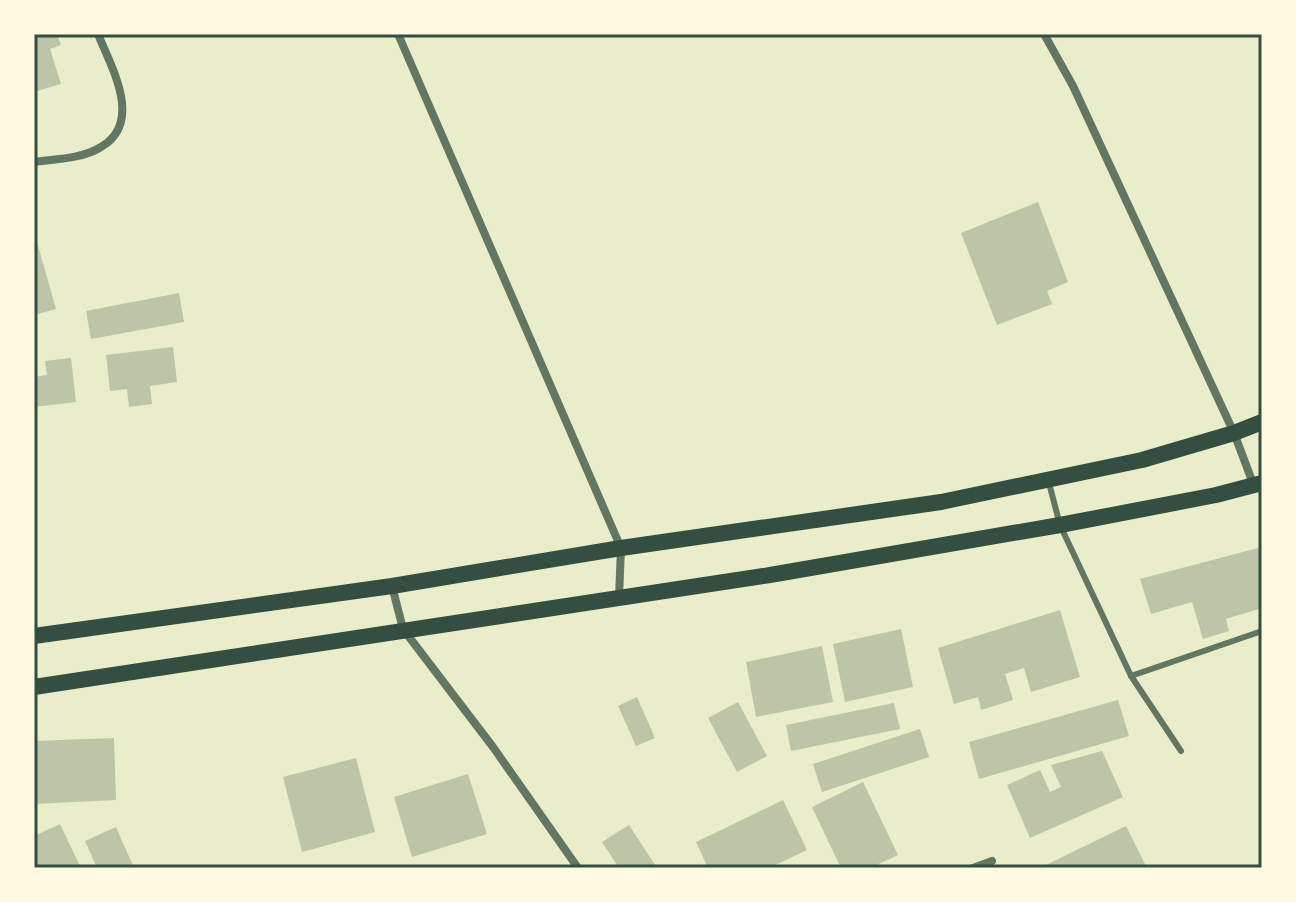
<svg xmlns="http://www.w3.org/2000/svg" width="1296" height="902" viewBox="0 0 1296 902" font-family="Inter,sans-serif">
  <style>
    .building { fill: #bcc5a7 }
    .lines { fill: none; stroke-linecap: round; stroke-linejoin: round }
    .service { stroke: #617663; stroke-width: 6 }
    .minor { stroke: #617663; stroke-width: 8 }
    .secondary { stroke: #344e41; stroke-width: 16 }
    .neatline { fill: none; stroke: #344e41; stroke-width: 3 }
  </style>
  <rect width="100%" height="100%" fill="#e9edc9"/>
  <!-- building -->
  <g class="building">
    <polygon points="34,34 57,34 61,45 50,49 61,84 34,92"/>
    <polygon points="1038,202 1068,282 1047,291 1052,304 997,325 961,233"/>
    <polygon points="35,235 56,309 34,315 34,236"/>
    <polygon points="179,293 184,322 91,339 86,311"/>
    <polygon points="173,347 177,382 150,386 152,404 129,407 127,389 110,391 106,355"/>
    <polygon points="71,358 76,402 34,407 34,377 47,375 45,361"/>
    <polygon points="1262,547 1262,608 1226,619 1229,631 1203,639 1192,602 1151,614 1140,579"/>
    <polygon points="1060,610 1080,677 1031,692 1024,668 1005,674 1013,700 981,710 978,697 954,704 938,648"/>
    <polygon points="901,629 913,687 845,702 833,644"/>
    <polygon points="822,646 833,702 756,717 746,662"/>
    <polygon points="637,697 655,738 636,746 618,706"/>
    <polygon points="1118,700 1129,736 979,779 969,742"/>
    <polygon points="738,702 767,756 737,772 708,718"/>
    <polygon points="894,703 900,729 791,751 786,725"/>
    <polygon points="920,729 929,757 822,792 813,764"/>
    <polygon points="114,738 116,800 34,804 34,741"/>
    <polygon points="1102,751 1123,797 1030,838 1007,785 1040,770 1050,792 1061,787 1051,765"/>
    <polygon points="356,758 375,832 302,852 283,777"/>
    <polygon points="468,774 487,834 412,857 394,797"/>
    <polygon points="863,782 898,855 870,868 841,868 812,807"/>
    <polygon points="783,800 807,850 769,868 708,868 696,842"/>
    <polygon points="60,824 81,868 36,868 34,836"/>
    <polygon points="629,825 657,868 619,868 602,842"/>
    <polygon points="1126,826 1146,866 1047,868 1046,865"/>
    <polygon points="116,827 134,868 97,868 85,841"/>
  </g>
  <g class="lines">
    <!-- service -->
    <g class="service">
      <polyline points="1049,483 1060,525 1131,676 1181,751"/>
      <polyline points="1131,676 1262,631"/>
    </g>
    <!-- minor -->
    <g class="minor">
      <polyline points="398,34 621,548 619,597"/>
      <polyline points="1044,34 1073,86 1234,433 1254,486"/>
      <path d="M34,162C55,159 82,159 101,147C144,122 111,67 98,34"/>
      <polyline points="392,586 403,629 493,747 578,868"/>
      <polyline points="973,868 992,861"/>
    </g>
    <!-- secondary -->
    <g class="secondary">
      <polyline points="34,636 392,586 621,548 941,502 1142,460 1234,433 1262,422"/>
      <polyline points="34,687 770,575 1060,525 1216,495 1262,483"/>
    </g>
  </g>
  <!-- border -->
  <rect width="1296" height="902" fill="none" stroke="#fefae0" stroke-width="72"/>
  <rect x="36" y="36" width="1224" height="830" class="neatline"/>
</svg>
